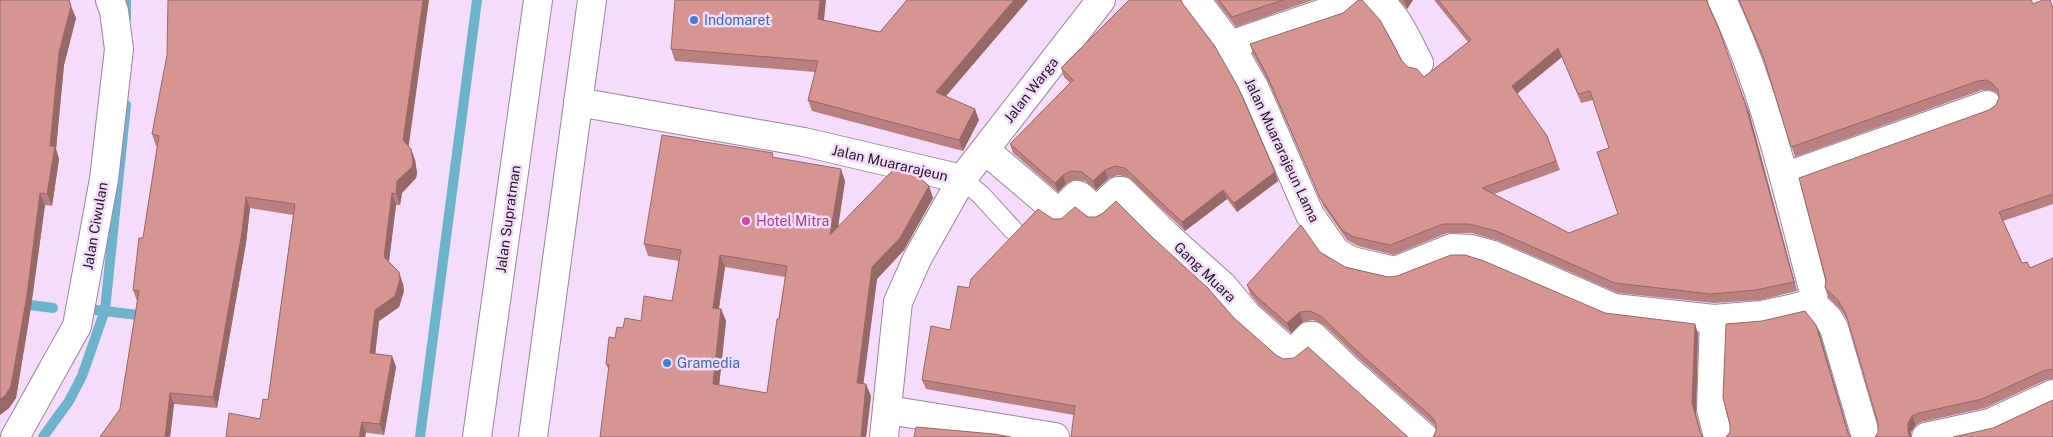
<svg xmlns="http://www.w3.org/2000/svg" width="2053" height="437" viewBox="0 0 2053 437" font-family="'Public Sans',sans-serif">
  <style>
    .lines { fill: none; stroke-linecap: round; stroke-linejoin: round }
    .stream { stroke: #6db3cb; stroke-width: 10 }
    .lane-casing { stroke: #9b85a0; stroke-width: 21 }
    .street-casing { stroke: #9b85a0; stroke-width: 30 }
    .primary-casing { stroke: #9b85a0; stroke-width: 30 }
    .lane { stroke: #fff; stroke-width: 19 }
    .street { stroke: #fff; stroke-width: 28 }
    .primary { stroke: #fff; stroke-width: 28 }
    .wall { fill: #b8807e; fill-rule: evenodd }
    .shaded-wall { fill: #966866 }
    .building { fill: #d69592; stroke: #966866; fill-rule: evenodd }
    .shop-dot { fill: #3f7fe0; stroke: #f4dcfa; stroke-width: 2 }
    .hotel-dot { fill: #d1479c; stroke: #f4dcfa; stroke-width: 2 }
    .labels { text-anchor: middle; dominant-baseline: central; stroke-width: 5; stroke-linejoin: round; paint-order: stroke }
    .shop-label { font-size: 14px; fill: #366cbe; stroke: #f4dcfa; text-anchor: start }
    .street-label { font-size: 14px; fill: #211823; stroke: #f4dcfa }
    .hotel-label { font-size: 14px; fill: #b23c85; stroke: #f4dcfa; text-anchor: start }
  </style>
  <rect width="100%" height="100%" fill="#f4dcfa"/>
  <g class="lines">
    <!-- stream -->
    <g class="stream">
      <polyline points="126,0 126,18"/>
      <polyline points="0,301 53,308"/>
      <polyline points="96,310 147,316"/>
      <polyline points="43,437 69,401 82,376 105,310 126,105"/>
      <polyline points="420,437 477,0"/>
    </g>
    <!-- lane casing -->
    <g class="lane-casing">
      <polyline id="lane" points="962,179 981,195 1013,230"/>
    </g>
    <!-- street casing -->
    <g class="street-casing">
      <g id="street">
        <path d="M1196,0L1230,45L1255,89L1310,215L1336,252L1352,261L1395,271L1452,248L1471,249L1493,255L1614,308L1714,319L1762,315L1803,306L1810,301L1814,293C1788,194 1766,92 1722,0"/>
        <path d="M1377,0C1397,14 1408,42 1419,63"/>
        <polyline points="1230,45 1341,7 1349,0"/>
        <polyline points="578,102 804,142 962,179"/>
        <polyline points="985,150 1059,213 1077,195 1080,196 1096,211 1118,191 1122,191 1166,235 1223,286 1248,316 1290,353 1294,352 1309,336 1313,336 1348,370 1424,437"/>
        <polyline points="1784,177 1987,105"/>
        <polyline points="1810,301 1828,318 1834,328 1866,437"/>
        <polyline points="1714,319 1711,409 1718,437"/>
        <polyline points="888,410 1055,437"/>
        <polyline points="15,437 77,326 104,179 119,49 114,11 110,0"/>
        <polyline points="884,437 898,302 917,259 962,179 1101,0"/>
        <polyline points="1926,437 1990,423 2053,394"/>
      </g>
    </g>
    <!-- primary casing -->
    <g class="primary-casing">
      <g id="primary">
        <polyline points="477,437 538,0"/>
        <polyline points="533,437 592,0"/>
      </g>
    </g>
    <!-- lane -->
    <use href="#lane" class="lane"/>
    <!-- street -->
    <use href="#street" class="street"/>
    <!-- primary -->
    <use href="#primary" class="primary"/>
  </g>
  <!-- wall -->
  <g class="wall">
    <polygon points="0,0 76,18 64,65 56,149 59,159 52,206 45,205 31,307 16,398 9,408 0,415"/>
    <polygon points="907,0 1028,0 946,96 979,120 963,151 812,111 808,100 815,72 675,61 671,49 824,20 880,32"/>
    <polygon points="1215,0 1313,0 1236,27"/>
    <polygon points="1399,0 1413,0 1407,9"/>
    <path d="M1434,0H1707V4L1720,32L1749,112L1797,291L1760,300L1714,303L1618,293L1499,241L1472,233H1447L1394,255L1358,246L1347,240L1324,207L1269,83L1253,54L1250,44L1402,61L1408,67L1424,77L1468,42ZM1562,57L1581,103L1593,100L1609,148L1618,214L1569,233L1494,194L1560,170L1547,136L1517,94Z"/>
    <polygon points="1739,0 2031,0 2033,4 2053,8 2053,204 2003,221 2022,263 2030,268 2053,258 2053,379 2046,380 1985,408 1922,422 1916,425 1911,432 1911,437 1875,437 1878,432 1878,423 1848,321 1841,310 1828,297 1825,288 1989,110 1996,105 1999,98 1999,96 1997,93 1989,90 1982,90 1795,157 1764,61"/>
    <polygon points="1182,3 1275,172 1278,181 1237,212 1227,199 1185,231 1128,177 1118,175 1108,179 1096,190 1085,181 1074,180 1066,184 1058,192 1013,153 1010,144 1070,83 1064,77 1061,68"/>
    <polygon points="152,134 408,146 411,149 415,160 417,173 416,178 402,193 400,205 396,205 389,262 403,284 404,291 399,307 379,321 375,354 392,356 396,367 384,435 260,419 268,400 293,215 250,208 246,243 217,408 174,404 170,437 100,437 120,409 137,301 133,290 143,238 157,146 156,146"/>
    <path d="M775,158L845,181L838,227L929,186L933,198L904,250L877,279L863,384L871,396L866,437L609,371L606,364L615,338L623,328L641,321L672,301L679,261L648,256L644,244ZM725,267L785,277L767,393L719,385L726,321L721,309H719Z"/>
    <polygon points="1088,217 1234,318 1276,355 1074,415 926,389 922,380 950,330 969,288 1053,219"/>
    <polygon points="1320,252 1345,267 1388,277 1605,313 1698,333 1696,413 1436,431 1436,427 1434,425 1359,359 1324,325 1313,320 1303,322 1291,333 1259,305 1250,294 1247,285"/>
  </g>
  <!-- shaded-wall -->
  <g class="shaded-wall">
    <polygon points="423,0 429,0 408,151 403,140"/>
    <polygon points="820,0 826,0 823,30 818,19"/>
    <polygon points="1014,0 1028,0 940,103 936,92"/>
    <polygon points="1404,0 1413,0 1407,9"/>
    <polygon points="71,6 76,18 64,65 56,149 59,159 52,206 47,194 50,146 59,53"/>
    <polygon points="1558,48 1562,57 1515,95 1512,86"/>
    <polygon points="1745,103 1749,112 1797,291 1794,282"/>
    <polygon points="975,109 979,120 963,151 959,140"/>
    <polygon points="411,149 415,160 417,173 416,178 402,193 400,205 396,194 397,181"/>
    <polygon points="841,169 845,181 835,247 830,235"/>
    <polygon points="1105,170 1108,179 1096,190 1093,181"/>
    <polygon points="1275,172 1278,181 1237,212 1234,203"/>
    <polygon points="1063,175 1066,184 1058,192 1055,183"/>
    <polygon points="929,186 933,198 904,250 877,279 862,395 857,383 872,267"/>
    <polygon points="1223,190 1227,199 1185,231 1182,222"/>
    <polygon points="40,193 45,205 31,307 16,398 9,408 0,415 0,399"/>
    <polygon points="392,193 396,205 388,268 384,257"/>
    <polygon points="246,197 250,208 246,243 217,408 213,397"/>
    <polygon points="720,255 725,267 717,320 713,308"/>
    <polygon points="399,272 403,284 404,291 399,307 379,321 374,364 370,353 375,310"/>
    <polygon points="721,309 726,321 718,396 713,384"/>
    <polygon points="1300,312 1303,322 1291,333 1287,323"/>
    <polygon points="1695,324 1698,333 1696,413 1702,437 1700,432 1692,403"/>
    <polygon points="1816,325 1820,334 1850,437 1849,437"/>
    <polygon points="392,356 396,367 384,435 380,424"/>
    <polygon points="866,384 871,396 866,437 861,437"/>
    <polygon points="170,393 174,404 170,437 165,437"/>
    <polygon points="1912,416 1916,425 1911,432 1911,437 1910,437 1908,432 1908,423"/>
    <polygon points="362,422 366,433 365,437 359,437"/>
  </g>
  <!-- building -->
  <g class="building">
    <polygon points="0,0 69,0 71,6 59,53 50,146 55,146 47,194 40,193 27,295 11,386 5,396 0,399"/>
    <polygon points="168,0 423,0 403,140 411,149 413,162 412,167 397,181 396,194 392,193 384,257 399,272 400,279 395,296 375,310 370,353 392,356 380,424 362,422 359,437 226,437 229,413 260,419 263,399 268,400 295,204 246,197 242,232 213,397 170,393 165,437 100,437 120,409 139,291 133,290 139,238 143,238 159,136 152,134 167,55"/>
    <polygon points="675,0 820,0 818,19 880,32 907,0 1014,0 936,92 975,109 959,140 808,100 818,61 671,49"/>
    <polygon points="1129,0 1180,0 1214,45 1238,87 1275,172 1234,203 1223,190 1182,222 1125,168 1115,166 1105,170 1093,181 1082,172 1071,171 1063,175 1055,183 1010,144 1073,80 1061,68"/>
    <polygon points="1219,0 1283,0 1232,17"/>
    <path d="M1358,0H1362L1380,20L1402,61L1408,67L1417,69L1424,77L1471,40L1438,0H1706L1720,32L1745,103L1794,282L1756,290L1711,294L1615,283L1496,231L1469,224H1443L1390,245L1354,237L1343,231L1320,198L1266,73L1250,44L1343,13L1356,2ZM1558,48L1578,94L1590,91L1609,148L1597,152L1618,214L1569,233L1482,188L1556,161L1547,136L1512,86Z"/>
    <polygon points="1739,0 2031,0 2033,4 2043,0 2050,0 2053,8 2053,194 1999,212 2022,263 2027,262 2030,268 2053,258 2053,370 2052,369 2043,371 1982,399 1919,413 1912,416 1908,423 1908,432 1910,437 1875,437 1878,432 1878,423 1846,314 1838,300 1825,288 1826,280 1799,178 1989,110 1996,105 1999,98 1998,90 1993,84 1986,80 1978,81 1791,147 1763,56"/>
    <path d="M662,135L773,153L772,157L841,169L830,235L895,168L915,173L929,186L900,238L872,267L857,383L866,384L861,437H600L609,365L606,364L609,337L615,338L617,327L623,328L625,318L641,321L644,296L672,301L681,250L644,244ZM720,255L787,266L779,319H777L767,393L713,384L721,309L713,308Z"/>
    <polygon points="1116,201 1152,237 1208,288 1234,318 1276,355 1283,359 1294,358 1308,347 1408,437 1071,437 1075,406 922,380 931,326 950,330 958,286 969,288 971,279 1038,209 1053,219 1061,219 1075,207 1088,217 1096,217 1103,213"/>
    <polygon points="1301,225 1320,252 1345,267 1388,277 1397,276 1451,255 1465,255 1484,261 1605,313 1695,324 1692,403 1700,432 1703,437 1433,437 1436,431 1436,423 1431,416 1355,349 1321,316 1310,311 1300,312 1287,323 1256,296 1247,285"/>
    <polygon points="1805,311 1816,325 1848,433 1851,437 1726,437 1730,432 1730,424 1723,398 1726,324 1762,321"/>
    <polygon points="2053,400 2053,437 1953,437 1993,428"/>
    <polygon points="916,427 994,434 1011,437 914,437"/>
  </g>
  <!-- markers -->
  <g class="shop-dot">
    <circle cx="694" cy="20" r="5"/>
    <circle cx="667" cy="363" r="5"/>
  </g>
  <circle class="hotel-dot" cx="746" cy="221" r="5"/>
  <g class="labels">
    <!-- shop labels -->
    <g class="shop-label">
      <text x="704" y="20">Indomaret</text>
      <text x="677" y="363">Gramedia</text>
    </g>
    <!-- street labels -->
    <g class="street-label">
      <text transform="translate(1031 90) rotate(-52)">Jalan Warga</text>
      <text transform="translate(1282 150) rotate(65)">Jalan Muararajeun Lama</text>
      <text transform="translate(890 163) rotate(13)">Jalan Muararajeun</text>
      <text transform="translate(508 219) rotate(-82)">Jalan Supratman</text>
      <text transform="translate(95 226) rotate(-80)">Jalan Ciwulan</text>
      <text transform="translate(1205 272) rotate(44)">Gang Muara</text>
    </g>
    <!-- hotel labels -->
    <g class="hotel-label">
      <text x="756" y="221">Hotel Mitra</text>
    </g>
  </g>
</svg>
